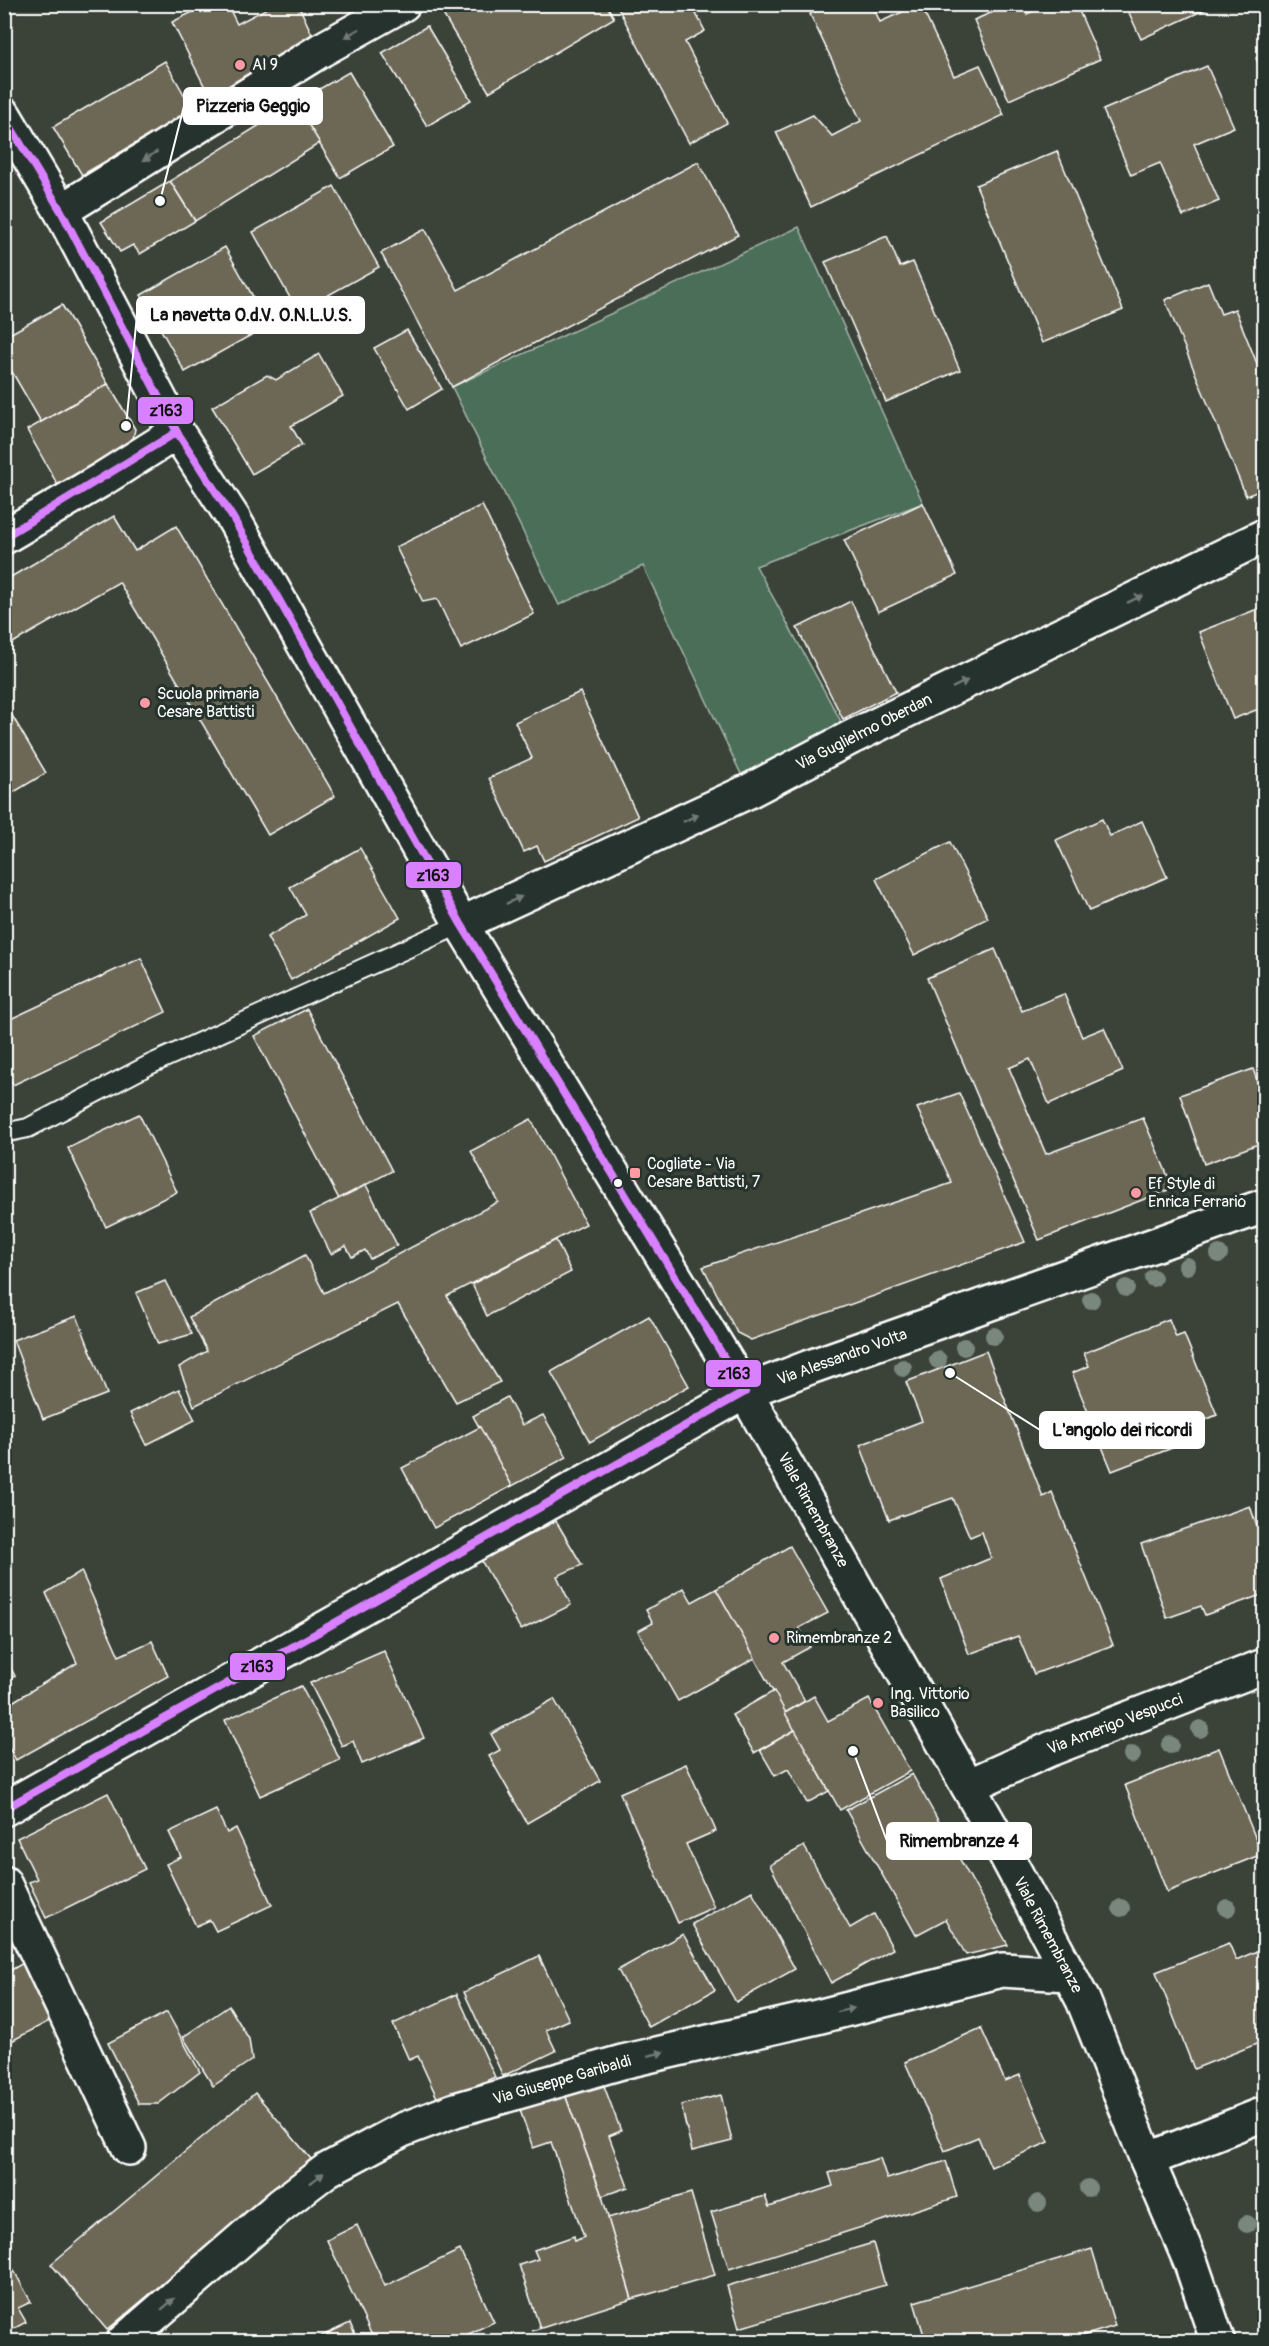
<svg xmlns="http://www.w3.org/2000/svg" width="1269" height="2346" viewBox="0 0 1269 2346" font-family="Pangolin,sans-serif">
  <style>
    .green { fill: #4c6e59; stroke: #a6b6ac; stroke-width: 1.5 }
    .building { fill: #6d6856; stroke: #fff; stroke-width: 1.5 }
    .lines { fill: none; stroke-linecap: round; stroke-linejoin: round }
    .service-casing { stroke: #fff; stroke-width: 22 }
    .minor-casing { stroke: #fff; stroke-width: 38 }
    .tertiary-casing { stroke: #fff; stroke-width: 38 }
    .service { stroke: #26332d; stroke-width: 18 }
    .minor { stroke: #26332d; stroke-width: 33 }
    .tertiary { stroke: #26332d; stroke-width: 33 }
    .bus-1-casing { stroke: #26332d; stroke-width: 12 }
    .bus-1 { stroke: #d880ff; stroke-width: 8 }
    .tree { fill: #7a877d }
    .oneway { fill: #727a76 }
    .poi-dot { fill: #ff9aa2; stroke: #26332d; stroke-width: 2 }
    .bus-dot { fill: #fff; stroke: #26332d; stroke-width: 2 }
    .labels { text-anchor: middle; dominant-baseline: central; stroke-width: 6; stroke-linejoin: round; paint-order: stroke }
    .poi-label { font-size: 16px; fill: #fff; stroke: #26332d; text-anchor: start }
    .street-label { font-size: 16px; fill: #fff; stroke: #26332d }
    .leader { fill: none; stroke: #fff; stroke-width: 2 }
    .callout-dot { fill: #fff; stroke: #26332d; stroke-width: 2 }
    .callout { fill: #fff; stroke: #fff; stroke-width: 2 }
    .callout-label { font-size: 18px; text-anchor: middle; font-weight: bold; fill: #111 }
    .line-badge { stroke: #26332d; stroke-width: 2 }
    .pale-badge-label { font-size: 16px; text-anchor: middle; font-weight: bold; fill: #111 }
  </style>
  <rect width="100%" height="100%" fill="#3b4339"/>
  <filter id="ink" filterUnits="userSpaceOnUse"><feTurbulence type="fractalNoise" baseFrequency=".0167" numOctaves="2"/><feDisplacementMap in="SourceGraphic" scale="12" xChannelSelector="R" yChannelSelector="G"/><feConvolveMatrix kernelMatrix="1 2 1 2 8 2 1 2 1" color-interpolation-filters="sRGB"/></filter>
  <g filter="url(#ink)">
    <!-- green -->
    <polygon class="green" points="799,227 923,503 756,566 850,738 749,791 643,566 559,605 452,387"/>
    <!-- building -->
    <g class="building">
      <polygon points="209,4 227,4 237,24 275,4 298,4 316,43 213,103 172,22"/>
      <polygon points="452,4 606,4 614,18 489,92 441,11"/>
      <polygon points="616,4 691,4 705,31 685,42 727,123 689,143"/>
      <polygon points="830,4 872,4 880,22 920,4 954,76 980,65 1004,115 811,207 776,132 813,115 832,136 861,121 810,14"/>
      <polygon points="990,4 1023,4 1027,14 1049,4 1076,4 1100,59 1009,100 974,20 993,12"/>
      <polygon points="1125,4 1217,4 1141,39"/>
      <polygon points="427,26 471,100 427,126 382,53"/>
      <polygon points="1264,54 1264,77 1256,58"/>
      <polygon points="165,61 193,110 82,175 53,127"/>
      <polygon points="1207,66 1234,127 1194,144 1219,201 1183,216 1160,163 1131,175 1103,110"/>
      <polygon points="349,72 393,147 340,178 295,103"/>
      <polygon points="295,103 320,143 195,221 170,181"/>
      <polygon points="1057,151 1123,310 1042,343 976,185"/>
      <polygon points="698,162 738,235 452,387 381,253 425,229 458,290"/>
      <polygon points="170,181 195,221 140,254 133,245 120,252 101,222"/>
      <polygon points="334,186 379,267 298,312 253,232"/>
      <polygon points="887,236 900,267 913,262 960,370 886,402 825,262"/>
      <polygon points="225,247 269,325 185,372 141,295"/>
      <polygon points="1208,282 1221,314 1235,309 1264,381 1264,489 1246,496 1165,300"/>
      <polygon points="62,305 108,384 41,422 4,358 4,337"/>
      <polygon points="407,330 442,389 409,409 374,348"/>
      <polygon points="319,354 343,396 291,426 302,445 252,474 212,407 267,375 276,380"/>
      <polygon points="108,384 135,429 131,449 60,489 27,430"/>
      <polygon points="923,503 957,575 878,612 844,540"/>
      <polygon points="482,505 534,614 461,649 437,599 423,602 396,547"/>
      <polygon points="114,516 135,551 176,526 335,796 268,835 119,582 4,648 4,581"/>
      <polygon points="851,601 896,692 843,719 797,628"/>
      <polygon points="1260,608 1264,619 1264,707 1233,719 1199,632"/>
      <polygon points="580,692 638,817 544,861 537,846 524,852 489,778 532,758 515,722"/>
      <polygon points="4,702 46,773 4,798"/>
      <polygon points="1102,819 1110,836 1142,821 1167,877 1089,911 1056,840"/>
      <polygon points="950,842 988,918 914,955 876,879"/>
      <polygon points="360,848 400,918 291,980 267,937 306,915 290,887"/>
      <polygon points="995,949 1022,1011 1064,994 1082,1037 1104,1028 1123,1071 1049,1104 1030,1059 1009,1068 1046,1154 1143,1118 1173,1188 1039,1240 927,978"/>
      <polygon points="141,958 166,1012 13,1085 4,1067 4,1022"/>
      <polygon points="307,1009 392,1171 339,1199 254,1036"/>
      <polygon points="1253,1069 1264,1100 1264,1142 1204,1164 1180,1095"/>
      <polygon points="959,1093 1025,1242 751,1340 737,1333 703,1267 952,1183 917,1108"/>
      <polygon points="139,1114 177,1192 106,1227 68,1148"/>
      <polygon points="531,1119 586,1224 447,1296 500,1382 456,1402 398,1304 194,1406 179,1367 207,1351 189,1317 305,1255 324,1293 498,1202 471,1151"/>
      <polygon points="366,1185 397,1245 370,1259 365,1250 352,1257 346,1246 331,1254 310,1213"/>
      <polygon points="556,1240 571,1272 487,1316 472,1284"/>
      <polygon points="165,1281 192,1334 158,1344 136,1293"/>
      <polygon points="77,1316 107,1394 43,1419 13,1340"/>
      <polygon points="649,1316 689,1386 590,1442 551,1372"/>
      <polygon points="1169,1319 1176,1337 1184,1334 1217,1415 1167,1436 1172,1448 1112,1471 1072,1373 1089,1366 1084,1353"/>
      <polygon points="986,1351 1043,1497 1052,1492 1113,1645 1034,1674 1018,1636 969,1654 941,1579 991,1558 982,1532 970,1537 953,1498 889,1520 860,1445 922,1421 906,1382"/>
      <polygon points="179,1389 195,1420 146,1445 130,1413"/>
      <polygon points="507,1397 522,1425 543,1415 567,1457 512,1486 473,1416"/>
      <polygon points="4,1409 11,1429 4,1431"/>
      <polygon points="480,1427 512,1486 434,1528 402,1468"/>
      <polygon points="1250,1506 1264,1547 1264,1594 1205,1615 1201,1606 1167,1618 1141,1544"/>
      <polygon points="556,1521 582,1565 557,1576 571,1605 521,1630 481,1560"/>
      <polygon points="790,1546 828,1613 799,1628 810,1647 783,1662 805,1701 785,1713 716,1589"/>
      <polygon points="81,1571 119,1656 152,1641 168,1676 16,1760 4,1739 4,1707 77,1663 46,1593"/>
      <polygon points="684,1588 692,1602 716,1589 755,1658 678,1701 638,1631 653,1623 646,1610"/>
      <polygon points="384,1651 424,1738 362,1764 353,1741 342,1746 310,1683"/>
      <polygon points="4,1656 15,1676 4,1682"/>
      <polygon points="301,1686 340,1760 260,1796 225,1720"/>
      <polygon points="774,1691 795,1730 754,1753 732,1715"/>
      <polygon points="814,1696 828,1721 869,1699 910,1771 840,1810 785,1713"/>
      <polygon points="554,1699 600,1781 527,1823 489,1756 500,1750 491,1734"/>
      <polygon points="795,1730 829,1791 807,1803 788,1769 775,1776 760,1750"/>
      <polygon points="1219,1748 1262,1854 1167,1892 1125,1785"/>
      <polygon points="686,1764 716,1831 686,1844 714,1907 678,1923 620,1793"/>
      <polygon points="912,1774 1008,1945 966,1955 946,1919 916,1935 846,1810"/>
      <polygon points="108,1793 145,1869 46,1918 29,1882 37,1879 17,1838"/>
      <polygon points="216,1810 227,1833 236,1828 272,1905 216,1931 210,1920 196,1926 166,1864 181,1857 169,1832"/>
      <polygon points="804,1846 850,1928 874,1914 893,1949 831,1983 770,1865"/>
      <polygon points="752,1891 795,1969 736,2002 692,1924"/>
      <polygon points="683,1934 715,1990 649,2027 618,1970"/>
      <polygon points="1229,1943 1236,1960 1264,1948 1264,2041 1194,2069 1156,1972"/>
      <polygon points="539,1956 569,2020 546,2030 556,2051 503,2076 464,1992"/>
      <polygon points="25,1962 55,2018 4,2045 4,1974"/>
      <polygon points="457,1994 495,2077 439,2102 418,2056 409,2060 393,2024"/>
      <polygon points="229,2006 249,2039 252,2060 213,2086 183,2037"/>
      <polygon points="167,2012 200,2072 158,2104 139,2104 108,2043"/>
      <polygon points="981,2028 1005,2081 1020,2075 1049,2142 991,2167 978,2137 945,2151 905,2062"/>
      <polygon points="601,2078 621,2131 609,2136 628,2187 602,2196 564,2092"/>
      <polygon points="564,2092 602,2196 632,2299 532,2331 540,2328 519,2265 538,2259 534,2250 574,2236 575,2241 584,2237 551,2142 533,2148 519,2107"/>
      <polygon points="255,2093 311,2159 107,2330 51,2264"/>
      <polygon points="721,2095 732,2141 692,2151 681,2105"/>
      <polygon points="880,2158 887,2179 946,2161 957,2197 729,2269 711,2212 765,2196 769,2207 833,2186 829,2173"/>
      <polygon points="691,2193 715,2275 632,2299 608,2218"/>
      <polygon points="357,2225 385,2286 460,2250 494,2322 452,2342 375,2342 327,2240"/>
      <polygon points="873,2243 885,2285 739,2328 727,2286"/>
      <polygon points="1092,2249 1115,2326 1064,2342 926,2342 914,2302"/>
      <polygon points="4,2252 31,2302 18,2308 26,2322 4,2334"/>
      <polygon points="350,2323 358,2342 309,2342"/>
    </g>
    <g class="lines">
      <!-- service casing -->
      <g class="service-casing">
        <polyline id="service" points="4,1133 28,1128 149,1065 461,924"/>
      </g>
      <!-- minor casing -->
      <g class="minor-casing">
        <g id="minor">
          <polyline points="61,211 321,50 403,4"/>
          <polyline points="461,924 749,791 850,738 1264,536"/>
          <polyline points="745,1392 990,1825 1083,2000 1147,2160 1191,2263 1218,2342"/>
          <polyline points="968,1786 1050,1749 1264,1666"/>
          <polyline points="4,1883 129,2148"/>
          <polyline points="1147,2160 1264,2114"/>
          <polyline points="123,2342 281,2205 327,2170 402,2130 455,2110 622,2062 817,2017 1002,1970 1068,1974"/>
        </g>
      </g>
      <!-- tertiary casing -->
      <g class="tertiary-casing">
        <g id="tertiary">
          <polyline points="4,115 61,211 177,432 233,518 461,924 745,1392"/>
          <polyline points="4,537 101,480 177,432"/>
          <polyline points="4,1809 745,1392 810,1367 1264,1206"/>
        </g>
      </g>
      <!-- service -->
      <use href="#service" class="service"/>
      <!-- minor -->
      <use href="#minor" class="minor"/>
      <!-- tertiary -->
      <use href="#tertiary" class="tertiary"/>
      <!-- bus-1 casing -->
      <g class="bus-1-casing">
        <g id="bus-1">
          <polyline points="4,116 61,211 177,432 233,518 461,924 745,1392 4,1809"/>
          <polyline points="4,537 177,432"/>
        </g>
      </g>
      <!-- bus-1 -->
      <use href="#bus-1" class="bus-1"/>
    </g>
    <!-- trees -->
    <g class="tree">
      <circle cx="1219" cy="1254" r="9"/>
      <circle cx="1187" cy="1266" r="9"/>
      <circle cx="1153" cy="1278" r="9"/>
      <circle cx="1126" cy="1288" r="9"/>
      <circle cx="1091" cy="1300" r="9"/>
      <circle cx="994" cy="1336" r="9"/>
      <circle cx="964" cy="1347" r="9"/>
      <circle cx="938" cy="1360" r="9"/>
      <circle cx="903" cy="1368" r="9"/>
      <circle cx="1200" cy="1729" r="9"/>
      <circle cx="1170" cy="1745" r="9"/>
      <circle cx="1132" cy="1755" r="9"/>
      <circle cx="1121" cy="1908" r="9"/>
      <circle cx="1227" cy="1908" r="9"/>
      <circle cx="1088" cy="2188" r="9"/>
      <circle cx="1038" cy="2203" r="9"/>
      <circle cx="1247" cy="2224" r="9"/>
    </g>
    <!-- one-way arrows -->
    <defs><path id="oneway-solid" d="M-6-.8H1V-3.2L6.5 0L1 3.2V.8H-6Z" transform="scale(1.5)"/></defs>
    <g class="oneway">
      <use href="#oneway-solid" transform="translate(352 33) rotate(151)"/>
      <use href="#oneway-solid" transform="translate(150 156) rotate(148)"/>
      <use href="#oneway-solid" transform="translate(1135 599) rotate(-26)"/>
      <use href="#oneway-solid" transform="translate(960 684) rotate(-26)"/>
      <use href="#oneway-solid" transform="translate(691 818) rotate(-25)"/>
      <use href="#oneway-solid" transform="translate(514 900) rotate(-25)"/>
      <use href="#oneway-solid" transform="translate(846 2010) rotate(-14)"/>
      <use href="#oneway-solid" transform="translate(656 2054) rotate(-13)"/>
      <use href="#oneway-solid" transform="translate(317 2178) rotate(-38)"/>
      <use href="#oneway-solid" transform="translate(168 2304) rotate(-41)"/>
    </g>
  </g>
  <!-- markers -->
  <g class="poi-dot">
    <circle cx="240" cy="65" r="6"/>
    <circle cx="145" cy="703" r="6"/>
    <rect x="629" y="1167" width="12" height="12" rx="3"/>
    <circle cx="1136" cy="1193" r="6"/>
    <circle cx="774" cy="1638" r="6"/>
    <circle cx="878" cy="1703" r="6"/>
  </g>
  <circle class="bus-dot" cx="618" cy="1183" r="5"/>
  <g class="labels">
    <!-- poi labels -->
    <g class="poi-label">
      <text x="252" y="65">Al 9</text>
      <text x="157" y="694">Scuola primaria<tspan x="157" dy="18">Cesare Battisti</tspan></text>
      <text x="647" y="1164">Cogliate - Via<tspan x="647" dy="18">Cesare Battisti, 7</tspan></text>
      <text x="1148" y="1184">Ef Style di<tspan x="1148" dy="18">Enrica Ferrario</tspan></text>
      <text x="786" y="1638">Rimembranze 2</text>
      <text x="890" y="1694">Ing. Vittorio<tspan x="890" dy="18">Basilico</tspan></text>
    </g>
    <!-- street labels -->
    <g class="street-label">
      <text transform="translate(864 732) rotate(-27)">Via Guglielmo Oberdan</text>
      <text transform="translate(842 1357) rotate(-20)">Via Alessandro Volta</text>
      <text transform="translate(813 1510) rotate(61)">Viale Rimembranze</text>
      <text transform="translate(1115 1724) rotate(-21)">Via Amerigo Vespucci</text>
      <text transform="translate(1048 1935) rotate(62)">Viale Rimembranze</text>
      <text transform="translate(562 2080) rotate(-16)">Via Giuseppe Garibaldi</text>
    </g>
  </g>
  <!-- callouts -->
  <path class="leader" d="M160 201L184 106M126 426L137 315M950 1373L1040 1430M853 1751L887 1841"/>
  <g class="callout-dot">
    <circle cx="160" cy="201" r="6"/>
    <circle cx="126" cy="426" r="6"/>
    <circle cx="950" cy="1373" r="6"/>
    <circle cx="853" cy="1751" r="6"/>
  </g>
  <g class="callout">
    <rect x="184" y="88" width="138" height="36" rx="6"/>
    <rect x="137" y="297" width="227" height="36" rx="6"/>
    <rect x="1040" y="1412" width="164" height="36" rx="6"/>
    <rect x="887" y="1823" width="144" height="36" rx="6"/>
  </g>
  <g class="callout-label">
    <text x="253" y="112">Pizzeria Geggio</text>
    <text x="251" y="321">La navetta O.d.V. O.N.L.U.S.</text>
    <text x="1122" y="1436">L'angolo dei ricordi</text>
    <text x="959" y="1847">Rimembranze 4</text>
  </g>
  <g class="line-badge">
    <rect x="137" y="396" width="57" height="29" rx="6" fill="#d880ff"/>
    <rect x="405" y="861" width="57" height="28" rx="6" fill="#d880ff"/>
    <rect x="705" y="1359" width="57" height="29" rx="6" fill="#d880ff"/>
    <rect x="229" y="1652" width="57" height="29" rx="6" fill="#d880ff"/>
  </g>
  <g class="pale-badge-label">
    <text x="166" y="416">z163</text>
    <text x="433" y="881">z163</text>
    <text x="734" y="1379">z163</text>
    <text x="257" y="1672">z163</text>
  </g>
  <!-- margin -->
  <rect width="1269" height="2346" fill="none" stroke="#26332d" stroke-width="24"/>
  <rect x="12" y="12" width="1245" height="2322" fill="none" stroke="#fff" stroke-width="2" filter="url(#ink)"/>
</svg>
